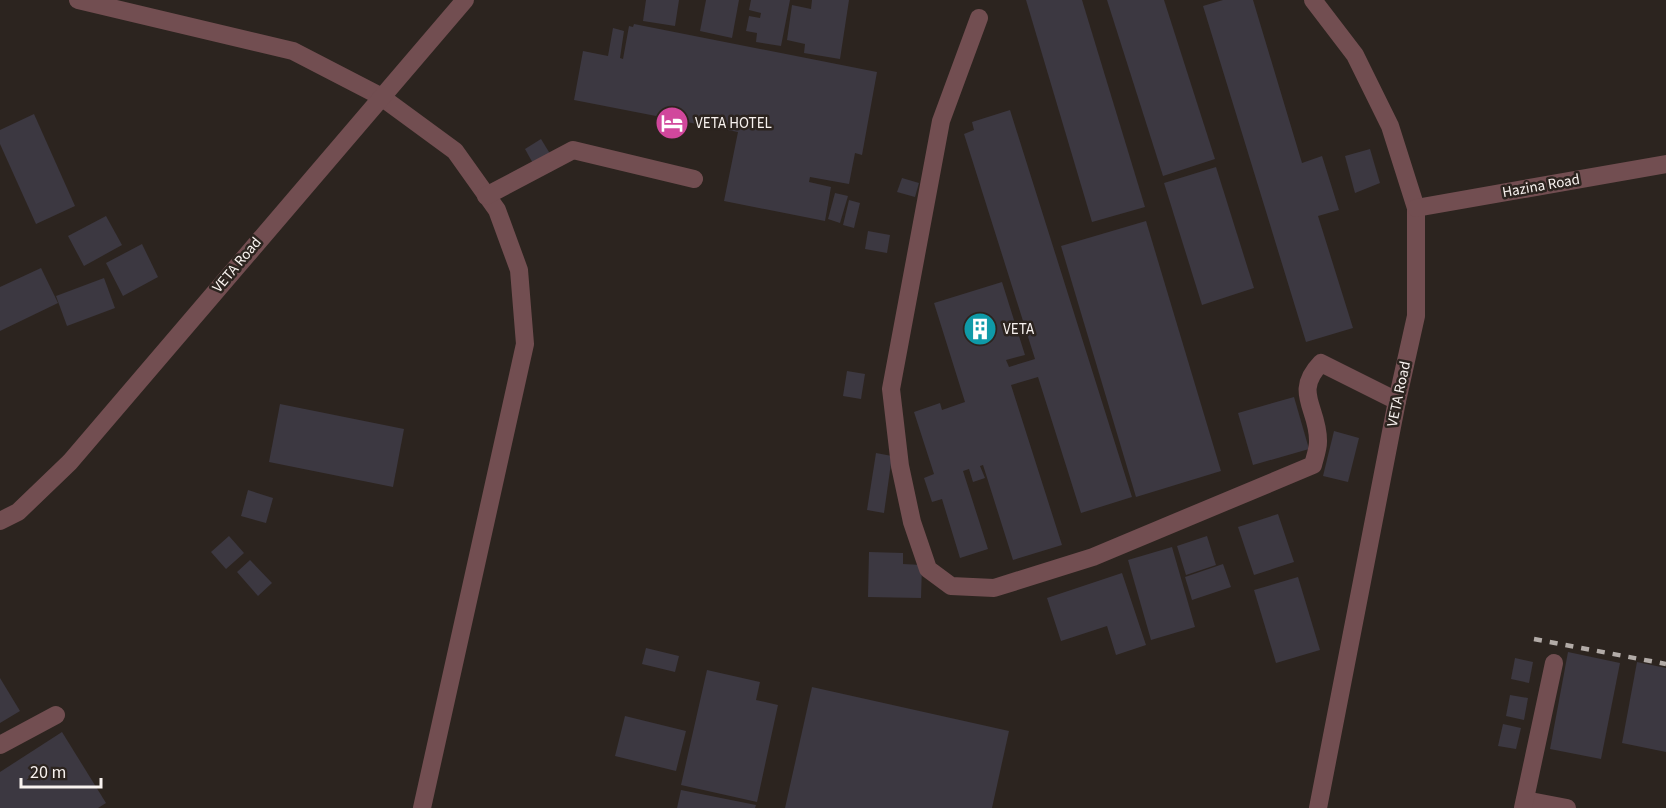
<svg xmlns="http://www.w3.org/2000/svg" width="1666" height="808" viewBox="0 0 1666 808" font-family="'Source Sans 3',sans-serif">
  <style>
    .building { fill: #3c3841 }
    .lines { fill: none; stroke-linecap: round; stroke-linejoin: round }
    .minor { stroke: #724e51; stroke-width: 18 }
    .rail { stroke: #b2aba7; stroke-width: 4.5; stroke-dasharray: 8 8; stroke-linecap: butt }
    .labels { text-anchor: middle; dominant-baseline: central; stroke-width: 5; stroke-linejoin: round; paint-order: stroke }
    .poi-label { font-size: 15px; fill: #f8f2ef; stroke: #2c241f; text-anchor: start }
    .street-label { font-size: 15px; fill: #f8f2ef; stroke: #2c241f }
  </style>
  <rect width="100%" height="100%" fill="#2c241f"/>
  <!-- building -->
  <g class="building">
    <polygon points="646,0 679,0 675,26 643,21"/>
    <polygon points="706,0 739,0 732,38 700,31"/>
    <polygon points="751,0 790,0 781,46 756,42 757,33 746,31 749,16 760,18 761,13 749,10"/>
    <polygon points="812,0 849,0 840,59 804,53 805,44 787,40 792,5 811,9"/>
    <polygon points="1026,0 1082,0 1145,207 1092,222"/>
    <polygon points="1107,0 1164,0 1215,159 1163,176"/>
    <polygon points="1223,0 1253,0 1302,163 1322,156 1339,210 1318,216 1353,328 1306,342 1203,6"/>
    <polygon points="634,24 877,72 862,155 855,153 849,184 810,177 809,182 831,187 825,221 724,201 738,132 574,100 583,51 608,56 613,28 624,31 620,58 623,59 629,26 633,27"/>
    <polygon points="1010,110 1132,497 1081,513 1038,377 1011,385 1062,545 1013,560 983,465 980,466 985,478 973,482 969,469 963,471 988,549 960,558 942,499 932,502 924,478 934,474 914,412 940,403 942,410 965,402 934,303 1002,282 1025,355 1006,360 1009,367 1035,359 964,134 974,130 972,122"/>
    <polygon points="34,114 75,206 36,224 0,144 0,130"/>
    <polygon points="541,139 552,157 535,167 525,149"/>
    <polygon points="1370,149 1380,183 1355,193 1345,156"/>
    <polygon points="1216,167 1254,288 1202,305 1164,183"/>
    <polygon points="902,178 919,183 915,197 897,192"/>
    <polygon points="835,193 848,196 840,223 828,219"/>
    <polygon points="849,200 860,203 854,228 843,225"/>
    <polygon points="106,216 122,245 84,266 68,236"/>
    <polygon points="1146,221 1221,471 1136,497 1061,246"/>
    <polygon points="868,231 890,235 887,253 865,249"/>
    <polygon points="142,244 158,277 123,296 106,263"/>
    <polygon points="41,268 58,303 0,331 0,287"/>
    <polygon points="104,278 115,308 67,326 56,296"/>
    <polygon points="847,371 865,374 861,399 843,396"/>
    <polygon points="1294,397 1309,449 1253,465 1238,413"/>
    <polygon points="280,404 404,429 393,487 269,462"/>
    <polygon points="1334,431 1359,438 1348,482 1323,476"/>
    <polygon points="876,453 892,456 884,513 867,510"/>
    <polygon points="248,490 273,498 266,523 241,516"/>
    <polygon points="1278,514 1294,562 1254,575 1238,527"/>
    <polygon points="229,536 244,553 226,569 211,552"/>
    <polygon points="1207,536 1216,565 1186,575 1177,546"/>
    <polygon points="1172,547 1195,627 1151,640 1128,560"/>
    <polygon points="869,552 903,553 903,564 922,565 921,598 868,597"/>
    <polygon points="250,560 272,583 258,596 237,572"/>
    <polygon points="1223,564 1231,587 1192,600 1185,577"/>
    <polygon points="1122,573 1146,645 1116,655 1107,626 1061,641 1047,598"/>
    <polygon points="1298,577 1320,650 1276,663 1254,590"/>
    <polygon points="646,648 679,656 675,672 642,664"/>
    <polygon points="1568,652 1620,663 1601,759 1550,749"/>
    <polygon points="1515,658 1533,662 1529,683 1511,679"/>
    <polygon points="1637,662 1666,668 1666,752 1622,743"/>
    <polygon points="707,670 760,682 756,700 778,705 757,802 681,785"/>
    <polygon points="0,678 20,711 0,723"/>
    <polygon points="812,687 1009,731 992,808 785,808"/>
    <polygon points="1510,695 1528,698 1524,720 1506,716"/>
    <polygon points="625,716 686,731 676,771 615,756"/>
    <polygon points="1503,724 1521,728 1516,749 1498,746"/>
    <polygon points="62,732 106,803 98,808 0,808 0,772"/>
    <polygon points="681,790 756,805 755,808 677,808"/>
  </g>
  <g class="lines">
    <!-- minor -->
    <g class="minor">
      <polyline points="78,0 293,51 380,96 455,151 497,210 519,270 525,344 422,808"/>
      <polyline points="1313,0 1355,55 1390,126 1416,208 1416,316 1397,401 1318,808"/>
      <path d="M979,18L941,121L891,389L900,466L912,522L928,569L951,586L994,588L1093,557L1313,465C1315,457 1318,449 1318,442C1319,408 1292,393 1321,363L1397,401"/>
      <polyline points="486,196 573,150 694,179"/>
      <polyline points="1416,208 1666,164"/>
      <polyline points="0,521 18,512 70,462 465,0"/>
      <polyline points="0,745 56,715"/>
      <polyline points="1525,800 1567,808"/>
      <polyline points="1523,808 1554,663"/>
    </g>
    <!-- rail -->
    <polyline class="rail" points="1534,639 1666,664"/>
  </g>
  <!-- icons -->
  <defs>
    <g id="hotel-disc" transform="scale(1.725)"><circle r="9.5" fill="#d1479c" stroke="#2c241f"/><path d="M-6-4.5h1.5V1H6V5H4.5V3h-9V5H-6ZM-4 0a1.8 1.8 0 1 1 3.6 0ZM.5 0V-2.5h3Q6-2.5 6 0Z" fill="#fff"/></g>
    <g id="building-disc" transform="scale(1.725)"><circle r="9.5" fill="#0f9aa8" stroke="#2c241f"/><path d="M-4-6H4V6H1V3H-1V6H-4ZM-2.5-4.3h1.7v1.8h-1.7ZM.8-4.3h1.7v1.8H.8ZM-2.5-1h1.7V.8h-1.7ZM.8-1h1.7V.8H.8Z" fill="#fff"/></g>
  </defs>
  <g fill-rule="evenodd">
    <use href="#hotel-disc" x="672" y="123"/>
    <use href="#building-disc" x="980" y="329"/>
  </g>
  <g class="labels">
    <!-- poi labels -->
    <g class="poi-label">
      <text x="695" y="123">VETA HOTEL</text>
      <text x="1003" y="329">VETA</text>
    </g>
    <!-- street labels -->
    <g class="street-label">
      <text transform="translate(1541 186) rotate(-10)">Hazina Road</text>
      <text transform="translate(237 265) rotate(-50)">VETA Road</text>
      <text transform="translate(1399 394) rotate(-78)">VETA Road</text>
    </g>
  </g>
  <!-- scale -->
  <path d="M21 778v9h80v-9" fill="none" stroke="#f8f2ef" stroke-width="3"/>
  <text x="30" y="778" font-size="18" fill="#f8f2ef" stroke="#2c241f" stroke-width="4.5" paint-order="stroke">20 m</text>
</svg>
